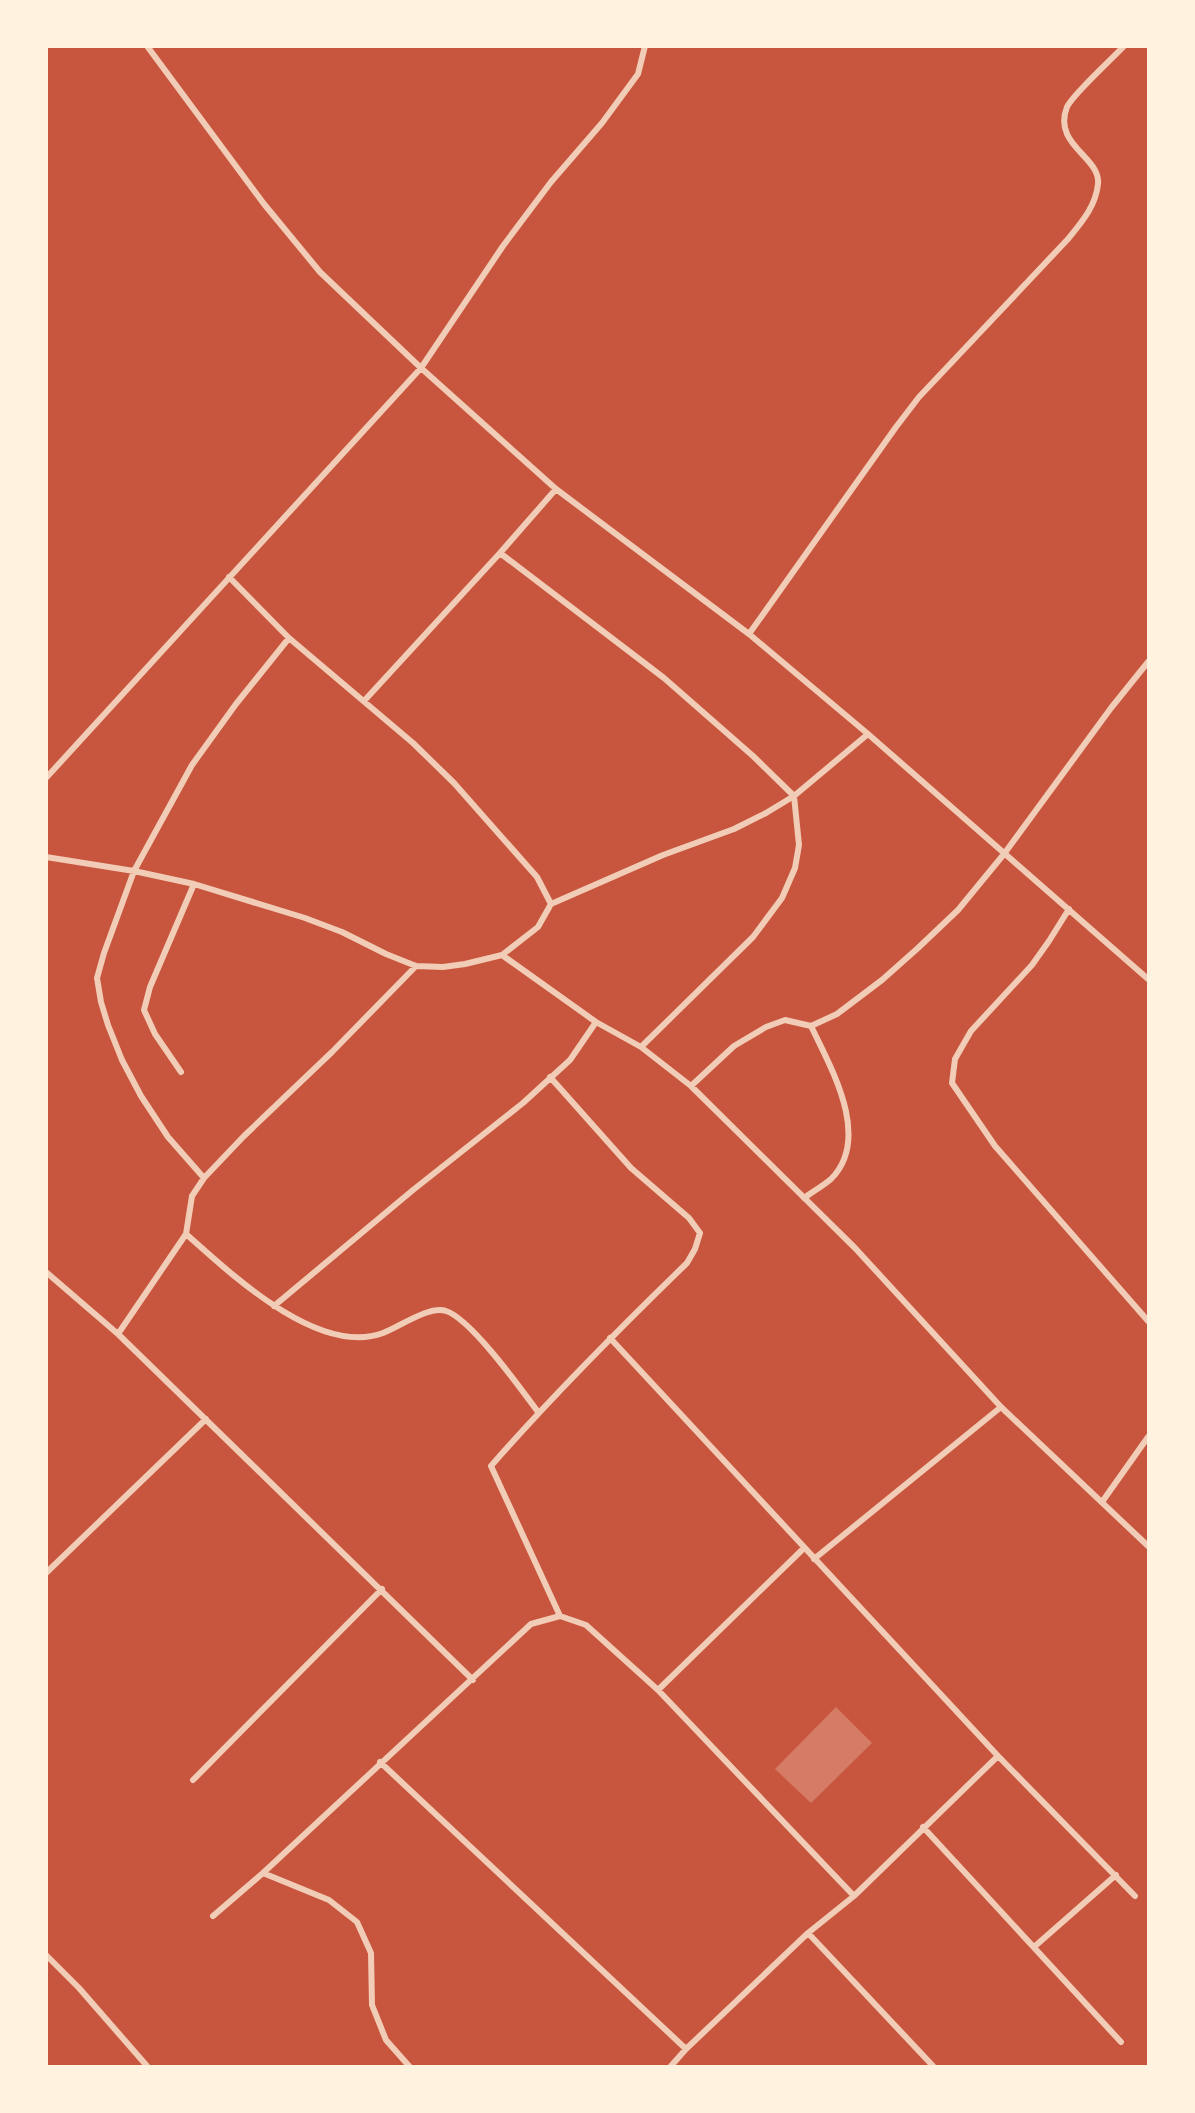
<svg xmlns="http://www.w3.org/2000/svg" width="1195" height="2113" viewBox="0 0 1195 2113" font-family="'Source Sans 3',sans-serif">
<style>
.building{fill:#d67c66}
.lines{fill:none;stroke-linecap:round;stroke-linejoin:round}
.minor{stroke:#f1ccb7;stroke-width:6}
</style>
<rect width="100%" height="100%" fill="#c8553d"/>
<path class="building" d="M 836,1707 L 872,1743 L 811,1803 L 775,1769 Z"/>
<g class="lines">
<path class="minor" d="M 147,46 L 264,204 L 320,272 L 421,368 L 556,489 L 749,634 L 868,734 L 1148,979
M 500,553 L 664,678 L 753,756 L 794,796 L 799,845 L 795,868 L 782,898 L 753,937 L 641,1047
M 749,634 L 896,427 L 919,397 L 1068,239 C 1081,223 1096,206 1098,184 C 1101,157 1052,145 1067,107 C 1073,94 1112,59 1124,46
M 364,701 L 500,553 L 556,489
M 46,778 L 421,368 L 503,246 L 551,182 L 602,123 L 638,74 L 645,46
M 46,857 L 134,871 L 194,884 L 305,918 L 342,932 L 386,954 L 416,966 L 443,967 L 465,964 L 502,955 L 538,927 L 551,904 L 537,877 L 454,783 L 413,743 L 289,638 L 229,577
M 551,904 L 663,855 L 734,829 L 766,813 L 794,796 L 868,734
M 1069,909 L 1049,941 L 1032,965 L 971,1031 L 955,1059 L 952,1083 L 995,1146 L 1148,1321
M 502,955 L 596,1022 L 641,1047 L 691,1086 L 855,1248 L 1001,1407 L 1148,1546
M 181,1072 L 155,1034 L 144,1010 L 150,987 L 194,884
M 550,1077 L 631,1168 L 689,1218 L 700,1233 L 695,1249 L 687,1263 C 619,1329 553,1395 491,1466 L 560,1616
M 691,1086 L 734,1046 L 766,1027 L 785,1020 L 811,1026 L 837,1014 L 882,980 L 918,948 L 958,910 L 1004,854 L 1111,708 L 1148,662
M 204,1178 L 168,1137 L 141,1096 L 122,1060 L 108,1025 L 101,1002 L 97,978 L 104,953 L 134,871 L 192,765 L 236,704 L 289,638
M 804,1198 C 812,1192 823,1186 831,1179 C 872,1138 831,1068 811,1026
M 186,1234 C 230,1273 318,1357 383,1333 C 399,1327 430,1305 446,1311 C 471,1319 521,1389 538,1412
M 46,1272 L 118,1334 L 473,1680
M 274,1306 L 413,1190 L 523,1103 L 570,1060 L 596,1022
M 118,1334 L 186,1234 L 192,1196 L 204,1178 L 244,1136 L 332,1052 L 416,966
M 610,1338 L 998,1756 L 1135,1896
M 1102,1502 L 1148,1437
M 814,1559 L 1001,1407
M 46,1573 L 206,1419
M 658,1690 L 804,1548
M 380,1762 L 686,2049
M 193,1780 L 382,1589
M 923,1827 L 1121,2042
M 263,1873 L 329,1900 L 357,1922 L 371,1953 L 372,2005 L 386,2040 L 409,2066
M 213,1916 L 263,1873 L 531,1624 L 560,1616 L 586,1625 L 658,1690 L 854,1896
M 808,1933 L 933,2066
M 1034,1947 L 1116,1875
M 46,1955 L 79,1988 L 147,2066
M 671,2066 L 686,2049 L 808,1933 L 854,1896 L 998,1756"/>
</g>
<rect width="1195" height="2113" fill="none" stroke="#fff3e0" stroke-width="96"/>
</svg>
